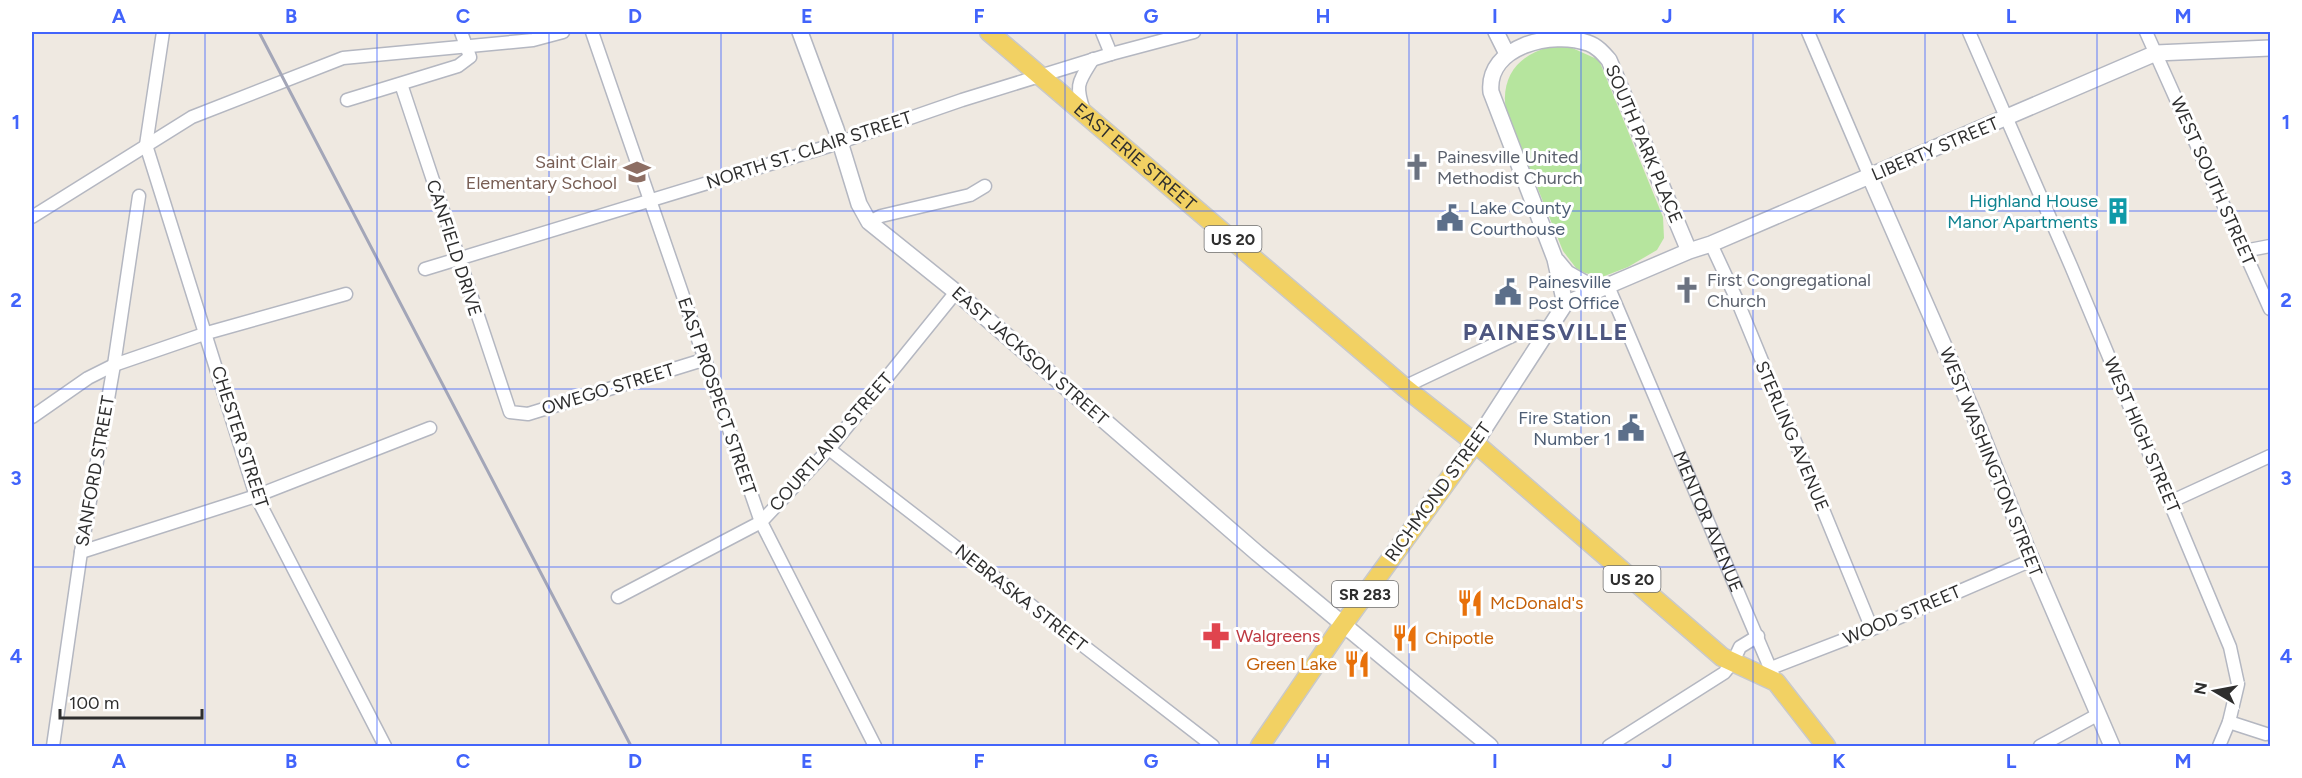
<svg xmlns="http://www.w3.org/2000/svg" width="2302" height="778" viewBox="0 0 2302 778" font-family="Figtree,sans-serif">
<style>
.green{fill:#b6e59e}
.lines{fill:none;stroke-linecap:round;stroke-linejoin:round}
.minor-casing{stroke:#b4b7c1;stroke-width:15}
.tertiary-casing{stroke:#b4b7c1;stroke-width:18}
.primary-casing{stroke:#c9c9c9;stroke-width:21}
.minor{stroke:#fff;stroke-width:12}
.tertiary{stroke:#fff;stroke-width:15}
.primary{stroke:#f2d163;stroke-width:18}
.rail{stroke:#a3a6b8;stroke-width:3}
.grid{fill:none;stroke:#4264fb;stroke-width:1.5;stroke-opacity:0.55}
.labels{text-anchor:middle;stroke-width:6;stroke-linejoin:round;paint-order:stroke}
.shield{fill:#fff;stroke:#6d6d6d;stroke-width:1.5}
.shield-label{font-size:16px;font-weight:bold;fill:#2e2e2e}
.street-label{font-size:18px;fill:#2e2e2e;stroke:#fff}
.worship-label{font-size:18px;fill:#5b616d;stroke:#fff;text-anchor:start}
.education-label{font-size:18px;fill:#785e54;stroke:#fff;text-anchor:end}
.culture-label{font-size:18px;fill:#0d838f;stroke:#fff;text-anchor:end}
.service-label{font-size:18px;fill:#4e5e75;stroke:#fff;text-anchor:start}
.food-label{font-size:18px;fill:#c56008;stroke:#fff;text-anchor:start}
.health-label{font-size:18px;fill:#be3a42;stroke:#fff;text-anchor:start}
.district-label{font-size:24px;font-weight:bold;letter-spacing:1.5px;fill:#4d5680;stroke:#fff}
.neatline{fill:none;stroke:#4264fb;stroke-width:2}
.grid-label{font-size:20px;text-anchor:middle;font-weight:bold;fill:#4264fb}
</style>
<rect width="100%" height="100%" fill="#efe9e1"/>
<path class="green" d="M 1550,47 L 1570,47 L 1599,60 L 1663,217 L 1664,238 L 1657,250 L 1628,267 L 1602,277 L 1585,273 L 1576,268 L 1563,251 L 1506,110 C 1500,77 1519,54 1550,47 Z"/>
<g class="lines">
<defs>
<g id="minor">
<path d="M 163,32 L 146,145 L 256,496 L 385,746"/>
<path d="M 592,32 L 761,522 L 875,746"/>
<path d="M 1102,32 L 1111,54"/>
<path d="M 1808,32 L 1870,177"/>
<path d="M 1969,32 L 2071,266 L 2230,647 L 2238,684 L 2229,722 L 2266,734"/>
<path d="M 2146,32 L 2270,309"/>
<path d="M 401,84 L 510,412 L 528,414 L 706,359"/>
<path d="M 347,100 L 458,66 L 470,57 L 461,32"/>
<path d="M 1084,111 C 1075,84 1078,83 1093,59"/>
<path d="M 32,217 L 192,117 L 343,58 L 533,40 L 563,32"/>
<path d="M 869,222 L 881,216 L 970,195 L 985,186"/>
<path d="M 1711,244 L 1737,300 L 1872,629"/>
<path d="M 2244,251 L 2270,246"/>
<path d="M 425,269 L 829,146 L 962,100 L 1111,54 L 1194,32"/>
<path id="s1" d="M 1608,286 L 1776,682"/>
<path d="M 1404,387 L 1527,329 L 1537,327 L 1549,328"/>
<path d="M 32,417 L 88,378 L 114,365 L 207,333 L 346,294"/>
<path d="M 829,449 L 1213,746"/>
<path d="M 2170,502 L 2270,456"/>
<path d="M 81,552 L 256,496 L 430,428"/>
<path d="M 618,597 L 761,522 L 829,449 L 956,292"/>
<path d="M 1771,668 L 1872,629 L 2032,560"/>
<path d="M 53,746 L 81,552 L 114,365 L 139,196"/>
<path d="M 1609,746 L 1724,673 L 1733,662 L 1740,647 L 1758,636"/>
<path d="M 2040,746 L 2099,714"/>
<path d="M 2219,746 L 2229,722"/>
</g>
<path id="tertiary" d="M 800,32 L 836,129 L 859,204 L 869,222 L 956,292 L 1257,553 L 1490,746
M 1496,32 L 1507,54
M 1870,177 L 1972,410 L 2028,551 L 2112,746
M 1557,261 L 1567,273 L 1597,290
M 1565,304 L 1555,259 L 1491,92 C 1486,46 1553,30 1588,43 C 1597,46 1603,53 1609,60 L 1689,251
M 1475,443 L 1565,304 L 1689,251 L 1711,244 L 2156,53 L 2270,48"/>
<g id="primary">
<path id="s2" d="M 989,32 L 1404,387 L 1475,443 L 1722,657 L 1776,682 L 1826,746"/>
<path d="M 1260,746 L 1337,633 L 1475,443"/>
</g>
</defs>
<use href="#minor" class="minor-casing"/>
<use href="#tertiary" class="tertiary-casing"/>
<use href="#primary" class="primary-casing"/>
<use href="#minor" class="minor"/>
<use href="#tertiary" class="tertiary"/>
<use href="#primary" class="primary"/>
<path class="rail" d="M 259,32 L 631,746"/>
</g>
<path class="grid" d="M 205,32 L 205,746M 377,32 L 377,746M 549,32 L 549,746M 721,32 L 721,746M 893,32 L 893,746M 1065,32 L 1065,746M 1237,32 L 1237,746M 1409,32 L 1409,746M 1581,32 L 1581,746M 1753,32 L 1753,746M 1925,32 L 1925,746M 2097,32 L 2097,746M 32,211 L 2270,211M 32,389 L 2270,389M 32,567 L 2270,567"/>
<defs>
<symbol id="church-bare" viewBox="-9 -9 18 18"><path d="M-1.2-6h2.4v3.5h3.3v2.4h-3.3V6h-2.4V-.1h-3.3v-2.4h3.3Z" fill="#6b7280" stroke="#fff" stroke-width="2.5" paint-order="stroke"/></symbol>
<symbol id="school-bare" viewBox="-9 -9 18 18"><path d="M0-5L7-2L0 1L-7-2ZM-4 1L0 2.5L4 1V4Q0 6-4 4Z" fill="#8d6e63" stroke="#fff" stroke-width="2.5" paint-order="stroke"/></symbol>
<symbol id="building-bare" viewBox="-9 -9 18 18"><path d="M-4-6H4V6H1V3H-1V6H-4ZM-2.5-4.3h1.7v1.8h-1.7ZM.8-4.3h1.7v1.8H.8ZM-2.5-1h1.7V.8h-1.7ZM.8-1h1.7V.8H.8Z" fill="#0f9aa8" stroke="#fff" stroke-width="2.5" paint-order="stroke"/></symbol>
<symbol id="civic-bare" viewBox="-9 -9 18 18"><path d="M-.6-6.5H3V-4.5H.6V-3L4-1V1h2V6H-6V1h2V-1L-.6-3ZM-1.2 2.5V6h2.4V2.5Z" fill="#5c6f8a" stroke="#fff" stroke-width="2.5" paint-order="stroke"/></symbol>
<symbol id="restaurant-bare" viewBox="-9 -9 18 18"><path d="M-5-6h1v4h1v-4h1v4h1v-4h1v5L-1.5 .5V6h-2V.5L-5-1ZM5-6V6H3V1.5H1.5Q1.5-4 5-6Z" fill="#e8710a" stroke="#fff" stroke-width="2.5" paint-order="stroke"/></symbol>
<symbol id="pharmacy-bare" viewBox="-9 -9 18 18"><path d="M-2-6h4v4h4v4h-4v4h-4v-4h-4v-4h4Z" fill="#e0444e" stroke="#fff" stroke-width="2.5" paint-order="stroke"/></symbol>
</defs>
<g fill-rule="evenodd">
<use href="#church-bare" x="1398" y="148" width="38" height="38"/>
<use href="#school-bare" x="618" y="153" width="38" height="38"/>
<use href="#building-bare" x="2099" y="192" width="38" height="38"/>
<use href="#civic-bare" x="1431" y="199" width="38" height="38"/>
<use href="#church-bare" x="1668" y="271" width="38" height="38"/>
<use href="#civic-bare" x="1489" y="273" width="38" height="38"/>
<use href="#civic-bare" x="1612" y="409" width="38" height="38"/>
<use href="#restaurant-bare" x="1451" y="584" width="38" height="38"/>
<use href="#pharmacy-bare" x="1197" y="617" width="38" height="38"/>
<use href="#restaurant-bare" x="1386" y="619" width="38" height="38"/>
<use href="#restaurant-bare" x="1338" y="645" width="38" height="38"/>
</g>
<g class="labels">
<g class="shield">
<rect x="1204.5" y="226" width="57" height="26" rx="4.5"/>
<rect x="1603.5" y="566" width="57" height="26" rx="4.5"/>
<rect x="1332" y="581" width="66" height="26" rx="4.5"/>
</g>
<g class="shield-label">
<text x="1233" y="245">US 20</text>
<text x="1632" y="585">US 20</text>
<text x="1365" y="600">SR 283</text>
</g>
<g class="street-label">
<text transform="translate(1644 144) rotate(67)" y="6">SOUTH PARK PLACE</text>
<text transform="translate(1935 149) rotate(-23)" y="6">LIBERTY STREET</text>
<text transform="translate(809 150) rotate(-18)" y="6">NORTH ST. CLAIR STREET</text>
<text dy="6" stroke="none"><textPath href="#s2" startOffset="192">EAST ERIE STREET</textPath></text>
<text transform="translate(2213 181) rotate(66)" y="6">WEST SOUTH STREET</text>
<text transform="translate(454 248) rotate(72)" y="6">CANFIELD DRIVE</text>
<text transform="translate(1030 356) rotate(41)" y="6">EAST JACKSON STREET</text>
<text transform="translate(608 389) rotate(-17)" y="6">OWEGO STREET</text>
<text transform="translate(717 396) rotate(71)" y="6">EAST PROSPECT STREET</text>
<text transform="translate(2142 435) rotate(67)" y="6">WEST HIGH STREET</text>
<text transform="translate(1792 436) rotate(67)" y="6">STERLING AVENUE</text>
<text transform="translate(240 437) rotate(72)" y="6">CHESTER STREET</text>
<text transform="translate(831 442) rotate(-49)" y="6">COURTLAND STREET</text>
<text transform="translate(1991 462) rotate(68)" y="6">WEST WASHINGTON STREET</text>
<text transform="translate(95 471) rotate(-80)" y="6">SANFORD STREET</text>
<text transform="translate(1438 492) rotate(-54)" y="6">RICHMOND STREET</text>
<text dy="6" stroke="none"><textPath href="#s1" startOffset="256">MENTOR AVENUE</textPath></text>
<text transform="translate(1021 598) rotate(38)" y="6">NEBRASKA STREET</text>
<text transform="translate(1902 615) rotate(-23)" y="6">WOOD STREET</text>
</g>
<g class="worship-label">
<text x="1437" y="163">Painesville United<tspan x="1437" dy="21">Methodist Church</tspan></text>
<text x="1707" y="286">First Congregational<tspan x="1707" dy="21">Church</tspan></text>
</g>
<g class="education-label">
<text x="617" y="168">Saint Clair<tspan x="617" dy="21">Elementary School</tspan></text>
</g>
<g class="culture-label">
<text x="2098" y="207">Highland House<tspan x="2098" dy="21">Manor Apartments</tspan></text>
</g>
<g class="service-label">
<text x="1470" y="214">Lake County<tspan x="1470" dy="21">Courthouse</tspan></text>
<text x="1528" y="288">Painesville<tspan x="1528" dy="21">Post Office</tspan></text>
<text x="1611" y="424" text-anchor="end">Fire Station<tspan x="1611" dy="21">Number 1</tspan></text>
</g>
<g class="food-label">
<text x="1490" y="609">McDonald's</text>
<text x="1425" y="644">Chipotle</text>
<text x="1337" y="670" text-anchor="end">Green Lake</text>
</g>
<g class="health-label">
<text x="1236" y="642">Walgreens</text>
</g>
<g class="district-label">
<text x="1546" y="340">PAINESVILLE</text>
</g>
</g>
<rect width="2302" height="778" fill="none" stroke="#ffffff" stroke-width="66"/>
<g transform="translate(2215 691) rotate(280)" stroke="#ffffff" stroke-width="4.5" paint-order="stroke">
<path d="M0-4.5L10 22L0 15L-10 22Z" fill="#2e2e2e"/>
<text y="-9" font-size="16" font-weight="bold" text-anchor="middle" fill="#2e2e2e">N</text>
</g>
<path d="M60 709v9h142v-9" fill="none" stroke="#2e2e2e" stroke-width="3"/>
<text x="69" y="709" font-size="18" fill="#2e2e2e" stroke="#ffffff" stroke-width="4.5" paint-order="stroke">100 m</text>
<rect x="33" y="33" width="2236" height="712" class="neatline"/>
<g class="grid-label">
<text x="119" y="23">A</text>
<text x="291" y="23">B</text>
<text x="463" y="23">C</text>
<text x="635" y="23">D</text>
<text x="807" y="23">E</text>
<text x="979" y="23">F</text>
<text x="1151" y="23">G</text>
<text x="1323" y="23">H</text>
<text x="1495" y="23">I</text>
<text x="1667" y="23">J</text>
<text x="1839" y="23">K</text>
<text x="2011" y="23">L</text>
<text x="2183" y="23">M</text>
<text x="16" y="129">1</text>
<text x="2286" y="129">1</text>
<text x="16" y="307">2</text>
<text x="2286" y="307">2</text>
<text x="16" y="485">3</text>
<text x="2286" y="485">3</text>
<text x="16" y="663">4</text>
<text x="2286" y="663">4</text>
<text x="119" y="768">A</text>
<text x="291" y="768">B</text>
<text x="463" y="768">C</text>
<text x="635" y="768">D</text>
<text x="807" y="768">E</text>
<text x="979" y="768">F</text>
<text x="1151" y="768">G</text>
<text x="1323" y="768">H</text>
<text x="1495" y="768">I</text>
<text x="1667" y="768">J</text>
<text x="1839" y="768">K</text>
<text x="2011" y="768">L</text>
<text x="2183" y="768">M</text>
</g>
</svg>
